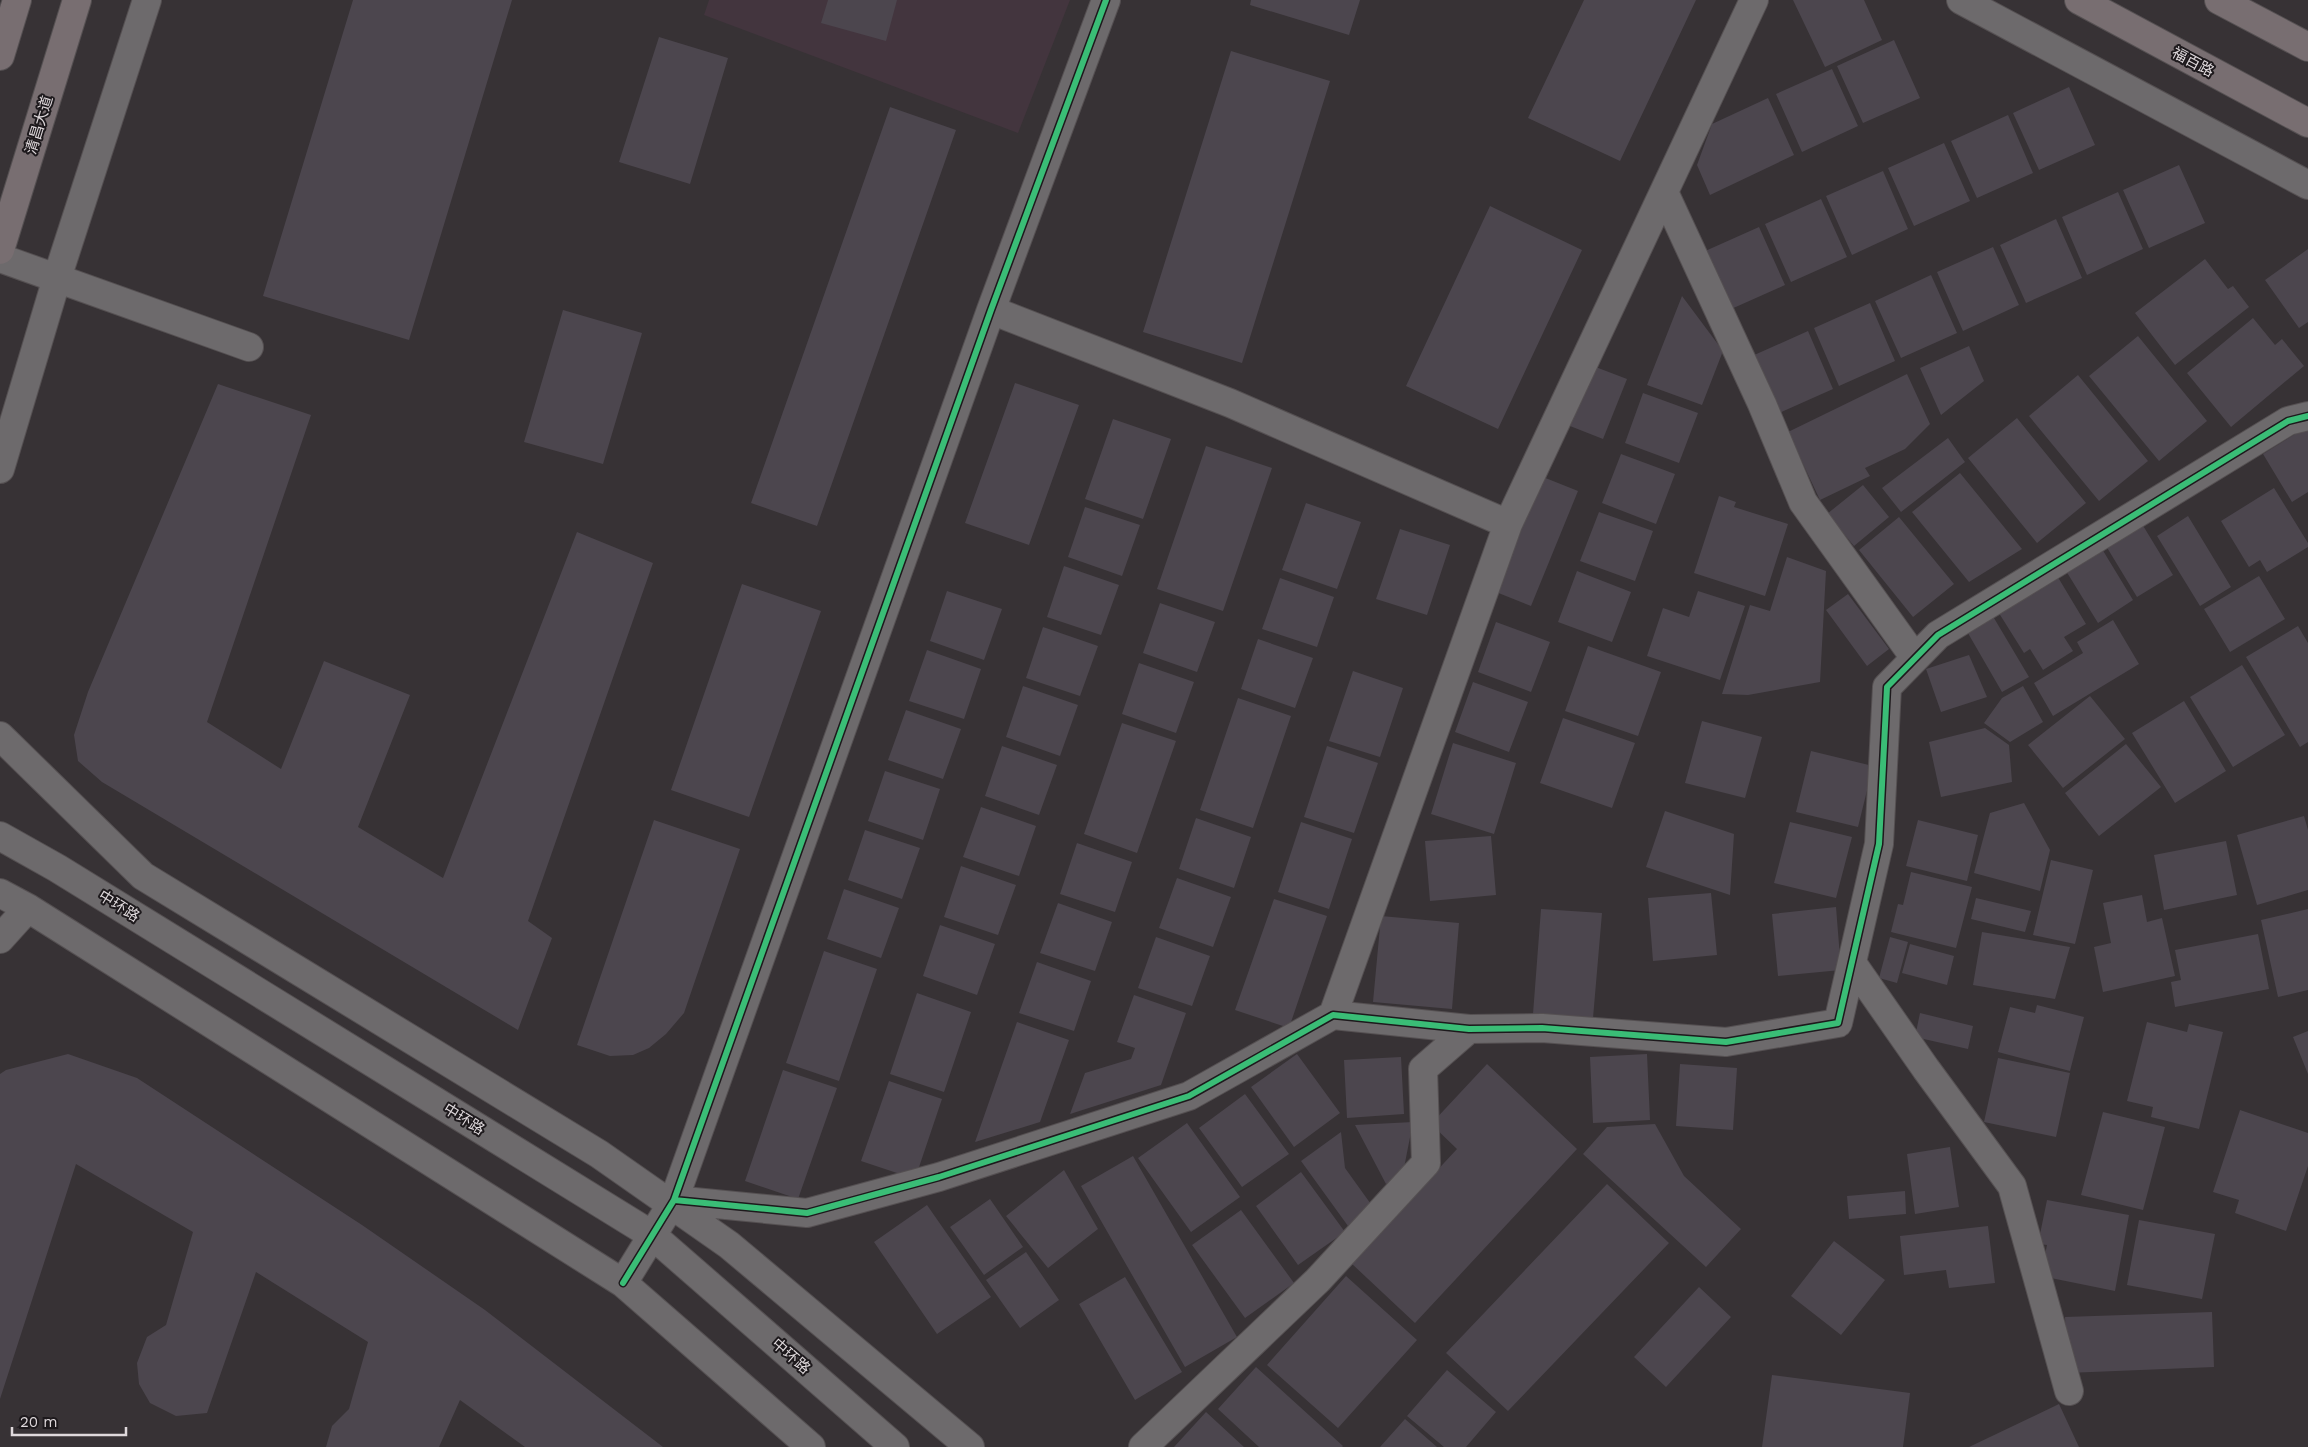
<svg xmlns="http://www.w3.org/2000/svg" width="2308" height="1447" viewBox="0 0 2308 1447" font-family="'Work Sans','Noto Sans SC',sans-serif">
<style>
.built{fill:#43353e}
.building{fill:#4c464e}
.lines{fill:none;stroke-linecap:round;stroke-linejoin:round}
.minor-casing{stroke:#555052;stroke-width:30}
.major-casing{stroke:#555052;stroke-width:30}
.minor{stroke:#6d6a6c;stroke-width:28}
.major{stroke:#786e71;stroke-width:28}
.cycleway-casing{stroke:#1d191c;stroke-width:9}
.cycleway{stroke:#3abd76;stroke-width:6}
.labels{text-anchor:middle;stroke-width:4;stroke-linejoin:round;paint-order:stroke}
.street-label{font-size:15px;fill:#dfd9dc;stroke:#1d191c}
</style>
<rect width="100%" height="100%" fill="#373235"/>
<path class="built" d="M 709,0 L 1070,0 L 1018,133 L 704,15 Z"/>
<path class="building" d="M 353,0 L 512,0 L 409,340 L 263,296 Z
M 828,0 L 897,0 L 886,41 L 821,23 Z
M 1251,0 L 1360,0 L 1349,35 L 1250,5 Z
M 1584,0 L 1696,0 L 1620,161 L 1528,118 Z
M 1793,0 L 1864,0 L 1882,40 L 1825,67 Z
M 659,37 L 728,58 L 690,184 L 619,162 Z
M 1894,40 L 1920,98 L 1863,123 L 1837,66 Z
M 1231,51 L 1330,81 L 1242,363 L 1143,332 Z
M 1832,69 L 1858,126 L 1802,152 L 1776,94 Z
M 2069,87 L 2095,145 L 2039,170 L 2013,113 Z
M 1768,98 L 1794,155 L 1710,195 L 1697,165 L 1712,124 Z
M 890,107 L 956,130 L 817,526 L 751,503 Z
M 2008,115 L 2033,173 L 1977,198 L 1951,141 Z
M 1944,143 L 1970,201 L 1914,226 L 1888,168 Z
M 2179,165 L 2205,223 L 2149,248 L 2123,190 Z
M 1883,171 L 1908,229 L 1852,255 L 1826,196 Z
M 2118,192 L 2143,249 L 2087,275 L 2062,217 Z
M 1821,199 L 1847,257 L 1791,282 L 1765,224 Z
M 1490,206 L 1582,250 L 1498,429 L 1406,386 Z
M 2056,219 L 2082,278 L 2026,303 L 2000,245 Z
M 1759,227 L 1785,285 L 1729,310 L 1703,252 Z
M 1993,247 L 2019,305 L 1963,331 L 1937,272 Z
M 2308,249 L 2308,322 L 2299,328 L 2265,280 Z
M 2205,259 L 2228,289 L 2233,286 L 2249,307 L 2175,365 L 2135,313 Z
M 1931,275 L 1957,333 L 1901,358 L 1875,301 Z
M 1682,296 L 1723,351 L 1702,405 L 1647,385 Z
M 1870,303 L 1895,361 L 1839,386 L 1814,328 Z
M 563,310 L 642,333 L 603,464 L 524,442 Z
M 2253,318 L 2275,345 L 2282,339 L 2304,366 L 2231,427 L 2187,373 Z
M 1808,331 L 1833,389 L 1777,414 L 1752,356 Z
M 2138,336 L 2207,421 L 2159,461 L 2089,376 Z
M 1969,346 L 1984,381 L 1941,415 L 1920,368 Z
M 1593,366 L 1627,379 L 1603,439 L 1570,426 Z
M 1907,374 L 1930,424 L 1905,449 L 1865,468 L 1870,476 L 1820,500 L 1788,432 Z
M 2078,375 L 2148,461 L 2099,501 L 2029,416 Z
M 1015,383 L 1079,405 L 1029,545 L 965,523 Z
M 218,384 L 311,415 L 207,722 L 281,769 L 324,661 L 410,695 L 358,827 L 443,878 L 577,532 L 653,563 L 528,921 L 552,938 L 518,1030 L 102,782 L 78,761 L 74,735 L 88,692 Z
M 1643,393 L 1698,413 L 1679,463 L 1625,443 Z
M 2017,418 L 2086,503 L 2037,543 L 1968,458 Z
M 1113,419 L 1171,439 L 1143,519 L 1085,499 Z
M 2308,426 L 2308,492 L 2292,502 L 2263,454 Z
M 1948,438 L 1965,462 L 1901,512 L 1882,488 Z
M 1206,446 L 1272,468 L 1223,611 L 1157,589 Z
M 1621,454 L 1675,474 L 1656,524 L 1602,503 Z
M 1960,473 L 2022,549 L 1969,582 L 1912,512 Z
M 1543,477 L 1578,491 L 1531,606 L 1496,592 Z
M 1863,485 L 1889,517 L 1854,546 L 1827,514 Z
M 2274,488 L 2308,543 L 2308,547 L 2267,572 L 2260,560 L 2249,567 L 2221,521 Z
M 1719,496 L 1736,502 L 1734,507 L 1788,524 L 1765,596 L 1694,573 Z
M 1306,503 L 1361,522 L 1337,589 L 1282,570 Z
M 1085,507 L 1140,525 L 1122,576 L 1068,557 Z
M 1599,512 L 1653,531 L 1635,581 L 1580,561 Z
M 2188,516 L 2231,587 L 2200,606 L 2157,536 Z
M 1899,517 L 1954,584 L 1913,617 L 1859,550 Z
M 2139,519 L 2173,575 L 2137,597 L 2103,541 Z
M 1400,529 L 1450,545 L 1427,615 L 1376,599 Z
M 2099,544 L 2133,600 L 2098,623 L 2063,566 Z
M 1787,557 L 1826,571 L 1820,682 L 1748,695 L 1722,694 L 1750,605 L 1770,611 Z
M 1064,566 L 1119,585 L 1101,635 L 1047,617 Z
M 1577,571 L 1631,592 L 1612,642 L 1558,622 Z
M 2056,574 L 2086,624 L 2064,637 L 2073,651 L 2043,670 L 2030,649 L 2024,653 L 1997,610 Z
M 2259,576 L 2285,619 L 2230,652 L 2204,609 Z
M 1280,578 L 1334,597 L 1317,647 L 1262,629 Z
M 742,584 L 821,611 L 749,817 L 671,790 Z
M 947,591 L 1002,609 L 984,660 L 930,641 Z
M 1698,591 L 1745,606 L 1720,680 L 1647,656 L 1663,608 L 1689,617 Z
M 1848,594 L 1889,649 L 1867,666 L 1826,610 Z
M 1160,603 L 1215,622 L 1197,672 L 1143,653 Z
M 1991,613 L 2029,677 L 2002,692 L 1965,628 Z
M 2113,620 L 2139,664 L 2053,716 L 2034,683 L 2083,653 L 2077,642 Z
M 1496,622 L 1550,642 L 1531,692 L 1478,672 Z
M 2298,626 L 2308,643 L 2308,742 L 2300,747 L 2246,657 Z
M 1043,627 L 1098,646 L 1080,696 L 1026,678 Z
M 1258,639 L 1313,658 L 1295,708 L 1241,689 Z
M 1588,646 L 1661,672 L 1638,736 L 1565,711 Z
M 927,650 L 981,669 L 964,719 L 909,701 Z
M 1969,655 L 1987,697 L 1941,712 L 1926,669 Z
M 1139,663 L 1194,682 L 1176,733 L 1122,714 Z
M 2242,665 L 2285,735 L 2233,767 L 2190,697 Z
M 1353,671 L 1403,688 L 1380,757 L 1329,741 Z
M 1473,682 L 1528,702 L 1509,752 L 1455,732 Z
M 1023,686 L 1078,705 L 1060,756 L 1006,737 Z
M 2023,686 L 2043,722 L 2010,742 L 1984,723 L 2002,698 Z
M 2090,696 L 2125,739 L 2063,788 L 2028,745 Z
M 1238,698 L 1291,716 L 1253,828 L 1200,810 Z
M 2184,701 L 2226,771 L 2175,803 L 2132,733 Z
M 906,710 L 961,729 L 943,779 L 888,760 Z
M 1563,718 L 1635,743 L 1612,808 L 1540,783 Z
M 1702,721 L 1762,737 L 1745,798 L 1685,783 Z
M 1122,723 L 1176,741 L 1137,853 L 1084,834 Z
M 1985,728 L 2009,745 L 2012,782 L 1941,797 L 1929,742 Z
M 1453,743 L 1516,763 L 1494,834 L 1431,814 Z
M 2126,744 L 2161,787 L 2099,836 L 2065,793 Z
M 1002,746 L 1057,765 L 1039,815 L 985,796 Z
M 1327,746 L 1378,763 L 1354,833 L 1304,817 Z
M 1811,751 L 1873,766 L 1858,827 L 1796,812 Z
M 885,771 L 940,789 L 923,840 L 868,821 Z
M 2024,803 L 2050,850 L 2040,891 L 1974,873 L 1990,813 Z
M 981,807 L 1036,826 L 1019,876 L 963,857 Z
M 1665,811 L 1734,834 L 1730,895 L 1646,867 Z
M 2304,816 L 2308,830 L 2308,890 L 2257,905 L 2237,835 Z
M 1196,818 L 1251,837 L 1234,888 L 1179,869 Z
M 654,820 L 740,849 L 684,1013 L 666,1034 L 649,1048 L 633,1055 L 610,1056 L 577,1045 Z
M 1918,820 L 1978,835 L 1967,881 L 1906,866 Z
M 1301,822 L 1352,839 L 1329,909 L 1278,892 Z
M 1790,822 L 1852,837 L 1836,898 L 1774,883 Z
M 865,830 L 920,848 L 902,899 L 848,880 Z
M 1491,836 L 1496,895 L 1430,901 L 1425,841 Z
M 2226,841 L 2237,895 L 2164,910 L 2154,855 Z
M 1077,843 L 1132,862 L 1115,912 L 1060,894 Z
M 2051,860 L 2093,870 L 2075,944 L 2033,935 Z
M 961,866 L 1016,885 L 998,935 L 944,917 Z
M 1911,872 L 1972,887 L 1956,948 L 1891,932 L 1898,904 L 1903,905 Z
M 1177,878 L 1231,897 L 1213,947 L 1159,928 Z
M 844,889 L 899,908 L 881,958 L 827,939 Z
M 1711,893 L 1717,955 L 1653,961 L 1648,898 Z
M 2142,895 L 2147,922 L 2162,918 L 2175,976 L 2103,992 L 2094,947 L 2111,943 L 2103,903 Z
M 1976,898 L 2031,911 L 2025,932 L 1971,919 Z
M 1274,899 L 1327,916 L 1289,1028 L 1235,1010 Z
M 1058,903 L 1112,922 L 1095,971 L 1040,953 Z
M 1836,907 L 1841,970 L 1778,976 L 1772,914 Z
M 1541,909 L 1602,913 L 1593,1018 L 1533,1014 Z
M 2308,909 L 2308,990 L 2278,997 L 2261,920 Z
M 1381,916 L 1459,923 L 1452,1009 L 1373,1002 Z
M 940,925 L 995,944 L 977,995 L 923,976 Z
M 1982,932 L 2070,947 L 2055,999 L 1973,985 Z
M 2258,934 L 2269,989 L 2175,1007 L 2171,982 L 2181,980 L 2175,950 Z
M 1156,937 L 1210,956 L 1192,1006 L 1138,988 Z
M 1890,937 L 1908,942 L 1897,983 L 1879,978 Z
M 1910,944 L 1954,956 L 1947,985 L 1902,973 Z
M 824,951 L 877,969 L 839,1081 L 786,1063 Z
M 1037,962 L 1091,981 L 1074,1031 L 1019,1013 Z
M 917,993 L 971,1012 L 944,1092 L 890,1074 Z
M 1134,995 L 1186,1013 L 1161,1085 L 1070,1114 L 1085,1073 L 1131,1059 L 1135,1048 L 1117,1042 Z
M 2037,1005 L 2084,1017 L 2070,1071 L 1998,1052 L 2010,1007 L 2035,1013 Z
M 1920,1013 L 1973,1026 L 1968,1049 L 1915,1037 Z
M 1017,1022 L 1069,1040 L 1040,1122 L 975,1142 Z
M 2147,1022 L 2187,1032 L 2189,1024 L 2223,1032 L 2199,1129 L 2151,1117 L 2153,1107 L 2127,1101 Z
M 2308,1031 L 2308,1074 L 2293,1037 Z
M 68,1054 L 137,1078 L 362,1225 L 485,1310 L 663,1447 L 525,1447 L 460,1400 L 439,1447 L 326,1447 L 332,1426 L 349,1409 L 368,1342 L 256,1272 L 207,1413 L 176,1416 L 150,1403 L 139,1384 L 137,1363 L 147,1337 L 166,1325 L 193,1232 L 76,1164 L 0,1399 L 0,1074 L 6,1070 Z
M 1297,1054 L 1340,1113 L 1294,1147 L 1251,1087 Z
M 1647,1054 L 1650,1120 L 1593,1123 L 1590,1057 Z
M 1401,1057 L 1404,1114 L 1347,1118 L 1344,1060 Z
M 1998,1058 L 2070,1073 L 2056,1137 L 1984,1122 Z
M 1487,1064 L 1577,1149 L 1415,1323 L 1351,1263 L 1457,1149 L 1431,1124 Z
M 1680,1064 L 1737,1068 L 1733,1130 L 1676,1126 Z
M 783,1070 L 837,1088 L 798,1199 L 745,1181 Z
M 889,1081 L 942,1099 L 915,1179 L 861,1161 Z
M 1245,1094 L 1289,1154 L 1242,1187 L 1199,1128 Z
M 2240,1110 L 2308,1133 L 2308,1166 L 2286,1231 L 2235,1213 L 2239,1200 L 2213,1192 Z
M 2103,1112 L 2165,1127 L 2143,1210 L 2081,1195 Z
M 1413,1122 L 1403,1173 L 1386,1184 L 1355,1125 Z
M 1187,1123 L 1240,1197 L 1191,1232 L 1138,1158 Z
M 1655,1124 L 1684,1176 L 1741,1229 L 1706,1267 L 1583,1154 L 1607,1127 Z
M 1341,1132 L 1345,1168 L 1373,1207 L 1348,1226 L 1301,1161 Z
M 1950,1147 L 1959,1207 L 1915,1214 L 1907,1154 Z
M 1133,1156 L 1237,1337 L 1185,1367 L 1081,1186 Z
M 1064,1170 L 1098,1229 L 1048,1268 L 1006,1216 Z
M 1301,1172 L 1345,1232 L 1298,1265 L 1256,1206 Z
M 1607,1184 L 1669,1243 L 1508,1411 L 1446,1353 Z
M 1905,1191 L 1906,1214 L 1849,1219 L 1847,1196 Z
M 990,1199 L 1023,1247 L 984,1275 L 950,1227 Z
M 2047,1200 L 2129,1215 L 2115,1291 L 2041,1276 L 2047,1245 L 2038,1244 Z
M 927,1205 L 991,1297 L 937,1334 L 874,1242 Z
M 1241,1210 L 1294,1283 L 1245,1318 L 1192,1245 Z
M 2139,1220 L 2215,1234 L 2202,1299 L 2127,1285 Z
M 1988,1226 L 1995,1283 L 1949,1288 L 1946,1270 L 1904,1275 L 1900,1236 Z
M 1834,1241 L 1885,1280 L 1841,1335 L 1791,1296 Z
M 1026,1252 L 1059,1300 L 1020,1328 L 986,1280 Z
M 1346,1276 L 1417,1340 L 1338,1428 L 1267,1365 Z
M 1125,1277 L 1182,1372 L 1135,1400 L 1079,1304 Z
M 1699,1287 L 1731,1317 L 1666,1387 L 1634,1357 Z
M 2212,1312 L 2214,1367 L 2067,1373 L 2065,1317 Z
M 1256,1367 L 1343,1446 L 1342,1447 L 1259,1447 L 1218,1409 Z
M 1447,1370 L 1496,1412 L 1466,1447 L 1444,1447 L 1407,1416 Z
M 1772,1375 L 1910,1393 L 1903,1447 L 1762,1447 Z
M 2059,1404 L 2079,1447 L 1969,1447 Z
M 1206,1412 L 1244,1447 L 1174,1447 Z
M 1405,1419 L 1437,1447 L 1380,1447 Z"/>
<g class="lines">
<defs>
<path id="minor" d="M 1961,0 L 2308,185
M 1664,192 L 1762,404 L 1803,502 L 1915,658
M 0,258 L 249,347
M 991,310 L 1230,403 L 1508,524 L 1333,1015
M 0,469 L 57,278 L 147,0
M 1508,524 L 1754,0
M 0,736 L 143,876 L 599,1154 L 729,1245 L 970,1447
M 0,836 L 57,868 L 652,1235 L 895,1447
M 0,893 L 28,908 L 623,1283 L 811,1447
M 0,939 L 28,908
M 1852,963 L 1926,1069 L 2012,1186 L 2069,1391
M 674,1200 L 807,1213 L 939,1177 L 1189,1096 L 1333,1015 L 1469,1029 L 1542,1028 L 1726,1042 L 1838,1023 L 1879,844 L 1887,687 L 1938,635 L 2288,421 L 2308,416
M 623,1283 L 674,1200 L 991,310 L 1106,0
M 1143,1447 L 1318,1280 L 1426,1163 L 1423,1069 L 1469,1029"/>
<path id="major" d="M 2079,0 L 2308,123
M 2219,0 L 2308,47
M 0,56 L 17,0
M 0,250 L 77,0"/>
</defs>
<use href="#minor" class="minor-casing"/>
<use href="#major" class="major-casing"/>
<use href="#minor" class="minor"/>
<use href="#major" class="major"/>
<defs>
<path id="cycleway" d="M 674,1200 L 807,1213 L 939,1177 L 1189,1096 L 1333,1015 L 1469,1029 L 1542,1028 L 1726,1042 L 1838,1023 L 1879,844 L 1887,687 L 1938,635 L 2288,421 L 2308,416
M 623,1283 L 674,1200 L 991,310 L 1106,0"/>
</defs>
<use href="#cycleway" class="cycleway-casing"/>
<use href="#cycleway" class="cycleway"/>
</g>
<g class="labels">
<g class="street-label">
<text transform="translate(2193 62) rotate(28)" y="5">福百路</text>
<text transform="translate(39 125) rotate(-73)" y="5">清昌大道</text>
<text transform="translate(119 906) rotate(32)" y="5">中环路</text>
<text transform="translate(464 1119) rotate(32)" y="5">中环路</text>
<text transform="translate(791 1356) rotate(41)" y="5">中环路</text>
</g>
</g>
<path d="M12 1427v8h114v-8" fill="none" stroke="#dfd9dc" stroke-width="2.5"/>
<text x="20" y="1427" font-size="15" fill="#dfd9dc" stroke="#1d191c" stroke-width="4" paint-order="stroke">20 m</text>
</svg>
